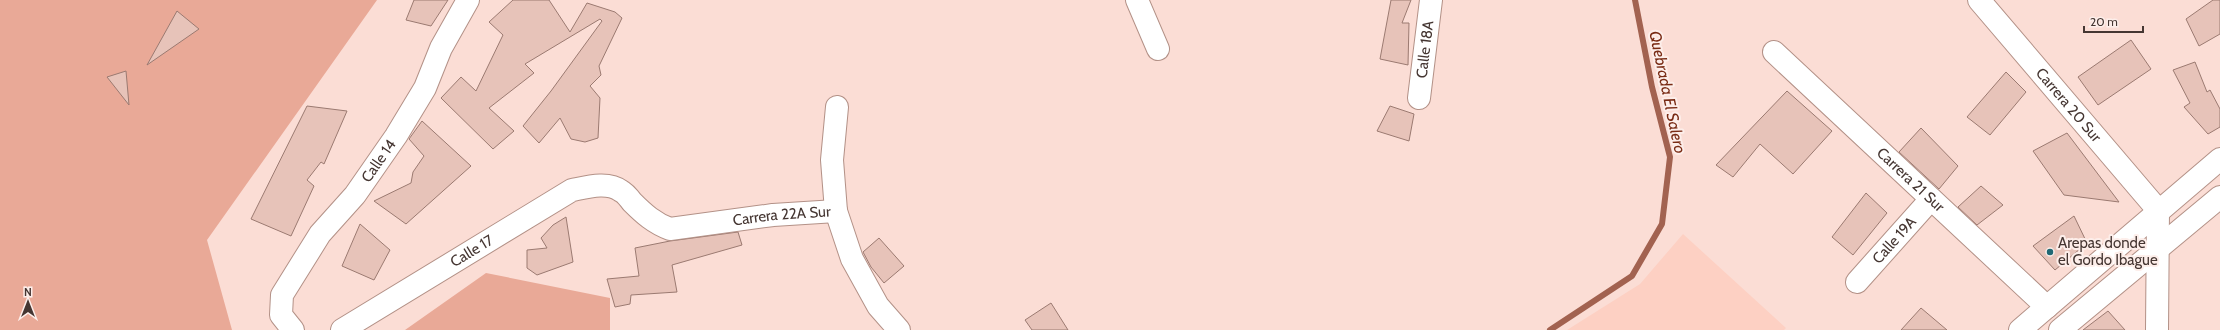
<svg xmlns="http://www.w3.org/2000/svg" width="2220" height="330" viewBox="0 0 2220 330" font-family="Cabin,sans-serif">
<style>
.built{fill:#fdd0c3}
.green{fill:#e9a997}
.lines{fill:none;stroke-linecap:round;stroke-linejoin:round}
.stream{stroke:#a26250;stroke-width:6}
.building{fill:#e7c3b9;stroke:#9b7a71}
.minor-casing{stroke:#b39187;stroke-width:24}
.major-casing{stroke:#b39187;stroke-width:24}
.minor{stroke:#fff;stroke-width:22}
.major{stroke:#fff;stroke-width:22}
.poi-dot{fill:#1f6874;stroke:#fdeeea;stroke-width:1.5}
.labels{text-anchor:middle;stroke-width:4;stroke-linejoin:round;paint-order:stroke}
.street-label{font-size:15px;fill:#453632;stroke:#fdeeea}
.poi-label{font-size:15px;fill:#453632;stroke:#fdeeea;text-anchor:start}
.water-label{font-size:16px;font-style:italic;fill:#792b14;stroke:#fdeeea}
</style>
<rect width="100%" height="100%" fill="#fbddd5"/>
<path class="built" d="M 1683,234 L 1786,328 L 1784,330 L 1567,330 L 1640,284 Z"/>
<path class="green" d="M 0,0 L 377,0 L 207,240 L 232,330 L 0,330 Z
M 486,273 L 610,298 L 610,330 L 405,330 Z"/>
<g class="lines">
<path class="stream" d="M 1550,330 L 1632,276 L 1662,224 L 1670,157 L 1652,87 L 1635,0"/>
</g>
<path class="building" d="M 414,0 L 448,0 L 431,26 L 406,20 Z
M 513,0 L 549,0 L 570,32 L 587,3 L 615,12 L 622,18 L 599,66 L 601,75 L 590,86 L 600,98 L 598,138 L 585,142 L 571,139 L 560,118 L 539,143 L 523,126 L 551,91 L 602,21 L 600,19 L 525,64 L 534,73 L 489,108 L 514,131 L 493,149 L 441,98 L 461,77 L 476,91 L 503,35 L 489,22 Z
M 1391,0 L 1411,0 L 1402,23 L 1409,23 L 1408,65 L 1380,59 Z
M 2213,0 L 2220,0 L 2220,34 L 2199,46 L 2186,19 Z
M 177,11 L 199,29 L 147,65 Z
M 2131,40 L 2151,69 L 2098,105 L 2078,77 Z
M 2195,62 L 2207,92 L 2210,90 L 2220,109 L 2220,127 L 2208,134 L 2184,107 L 2190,103 L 2173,70 Z
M 126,71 L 129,105 L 107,77 Z
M 2006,72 L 2026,92 L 1990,135 L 1967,117 Z
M 1787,91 L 1832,131 L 1793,174 L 1760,144 L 1733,177 L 1716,165 Z
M 307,106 L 347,111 L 324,164 L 321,162 L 307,180 L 314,186 L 291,236 L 251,219 Z
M 1390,106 L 1414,114 L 1409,141 L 1377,131 Z
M 422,121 L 471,166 L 406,224 L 374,201 L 411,183 L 413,172 L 424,156 L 409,139 Z
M 1921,128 L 1958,166 L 1939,189 L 1899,152 Z
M 2067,133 L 2119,202 L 2064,195 L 2033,151 Z
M 1981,186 L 2003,205 L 1977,225 L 1958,207 Z
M 1866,193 L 1887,213 L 1853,255 L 1832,237 Z
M 2074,216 L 2087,243 L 2055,270 L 2033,246 Z
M 566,217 L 573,262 L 537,275 L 527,268 L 527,250 L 547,248 L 541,238 L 553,225 Z
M 360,224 L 390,250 L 374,280 L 342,266 Z
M 738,232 L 742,245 L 672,265 L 677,292 L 631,295 L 630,304 L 615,307 L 607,279 L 639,276 L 635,248 L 670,241 Z
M 879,238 L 904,266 L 884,283 L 871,267 L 863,252 Z
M 1051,303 L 1068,330 L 1032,330 L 1025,320 Z
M 1921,308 L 1947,330 L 1901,330 Z
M 2108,311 L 2125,330 L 2083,330 Z"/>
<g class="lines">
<defs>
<g id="minor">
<path d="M 1137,0 L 1158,49"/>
<path id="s1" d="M 1979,0 L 2158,210 L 2157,330"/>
<path id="s2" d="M 1774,52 L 2047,307"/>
<path id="s3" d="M 1419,98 L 1431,0"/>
<path d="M 837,107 L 832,160 L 836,211 L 852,259 L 878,306 L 899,330"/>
<path id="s4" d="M 1857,282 L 1931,199"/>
<path id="s5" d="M 293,330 L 281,315 L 282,295 L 320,234 L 355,195 L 396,136 L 425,88 L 441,48 L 468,0"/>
<path id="s6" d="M 342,330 L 572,190 C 587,187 608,181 621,191 C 625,193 629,198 632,202 C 644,214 654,223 670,229 L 773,215 L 836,211"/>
</g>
<path id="major" d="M 2020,330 L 2220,159
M 2060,330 L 2220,197"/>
</defs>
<use href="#minor" class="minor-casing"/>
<use href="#major" class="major-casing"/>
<use href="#minor" class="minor"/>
<use href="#major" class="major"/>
</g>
<circle class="poi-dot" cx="2050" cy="252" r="4"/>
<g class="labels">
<g class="street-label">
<text dy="5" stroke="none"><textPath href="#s3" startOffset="49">Calle 18A</textPath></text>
<text dy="5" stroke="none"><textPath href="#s1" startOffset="138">Carrera 20 Sur</textPath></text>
<text dy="5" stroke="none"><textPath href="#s5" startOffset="205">Calle 14</textPath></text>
<text dy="5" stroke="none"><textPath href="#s2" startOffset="187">Carrera 21 Sur</textPath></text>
<text dy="5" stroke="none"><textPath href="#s6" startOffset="495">Carrera 22A Sur</textPath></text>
<text dy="5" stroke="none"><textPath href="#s4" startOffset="56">Calle 19A</textPath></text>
<text dy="5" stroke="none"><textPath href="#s6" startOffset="152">Calle 17</textPath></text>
</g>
<g class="poi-label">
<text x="2058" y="248">Arepas donde<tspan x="2058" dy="17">el Gordo Ibague</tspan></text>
</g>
<g class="water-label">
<text transform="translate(1668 92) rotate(78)" y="6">Quebrada El Salero</text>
</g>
</g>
<g transform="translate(28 302)" stroke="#fdeeea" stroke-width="3" paint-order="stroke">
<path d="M0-3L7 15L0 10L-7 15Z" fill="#453632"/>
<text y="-6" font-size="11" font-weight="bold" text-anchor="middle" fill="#453632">N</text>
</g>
<path d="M2084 26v6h59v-6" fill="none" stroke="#453632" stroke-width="2"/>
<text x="2090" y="26" font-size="12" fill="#453632" stroke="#fdeeea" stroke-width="3" paint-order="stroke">20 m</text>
</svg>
